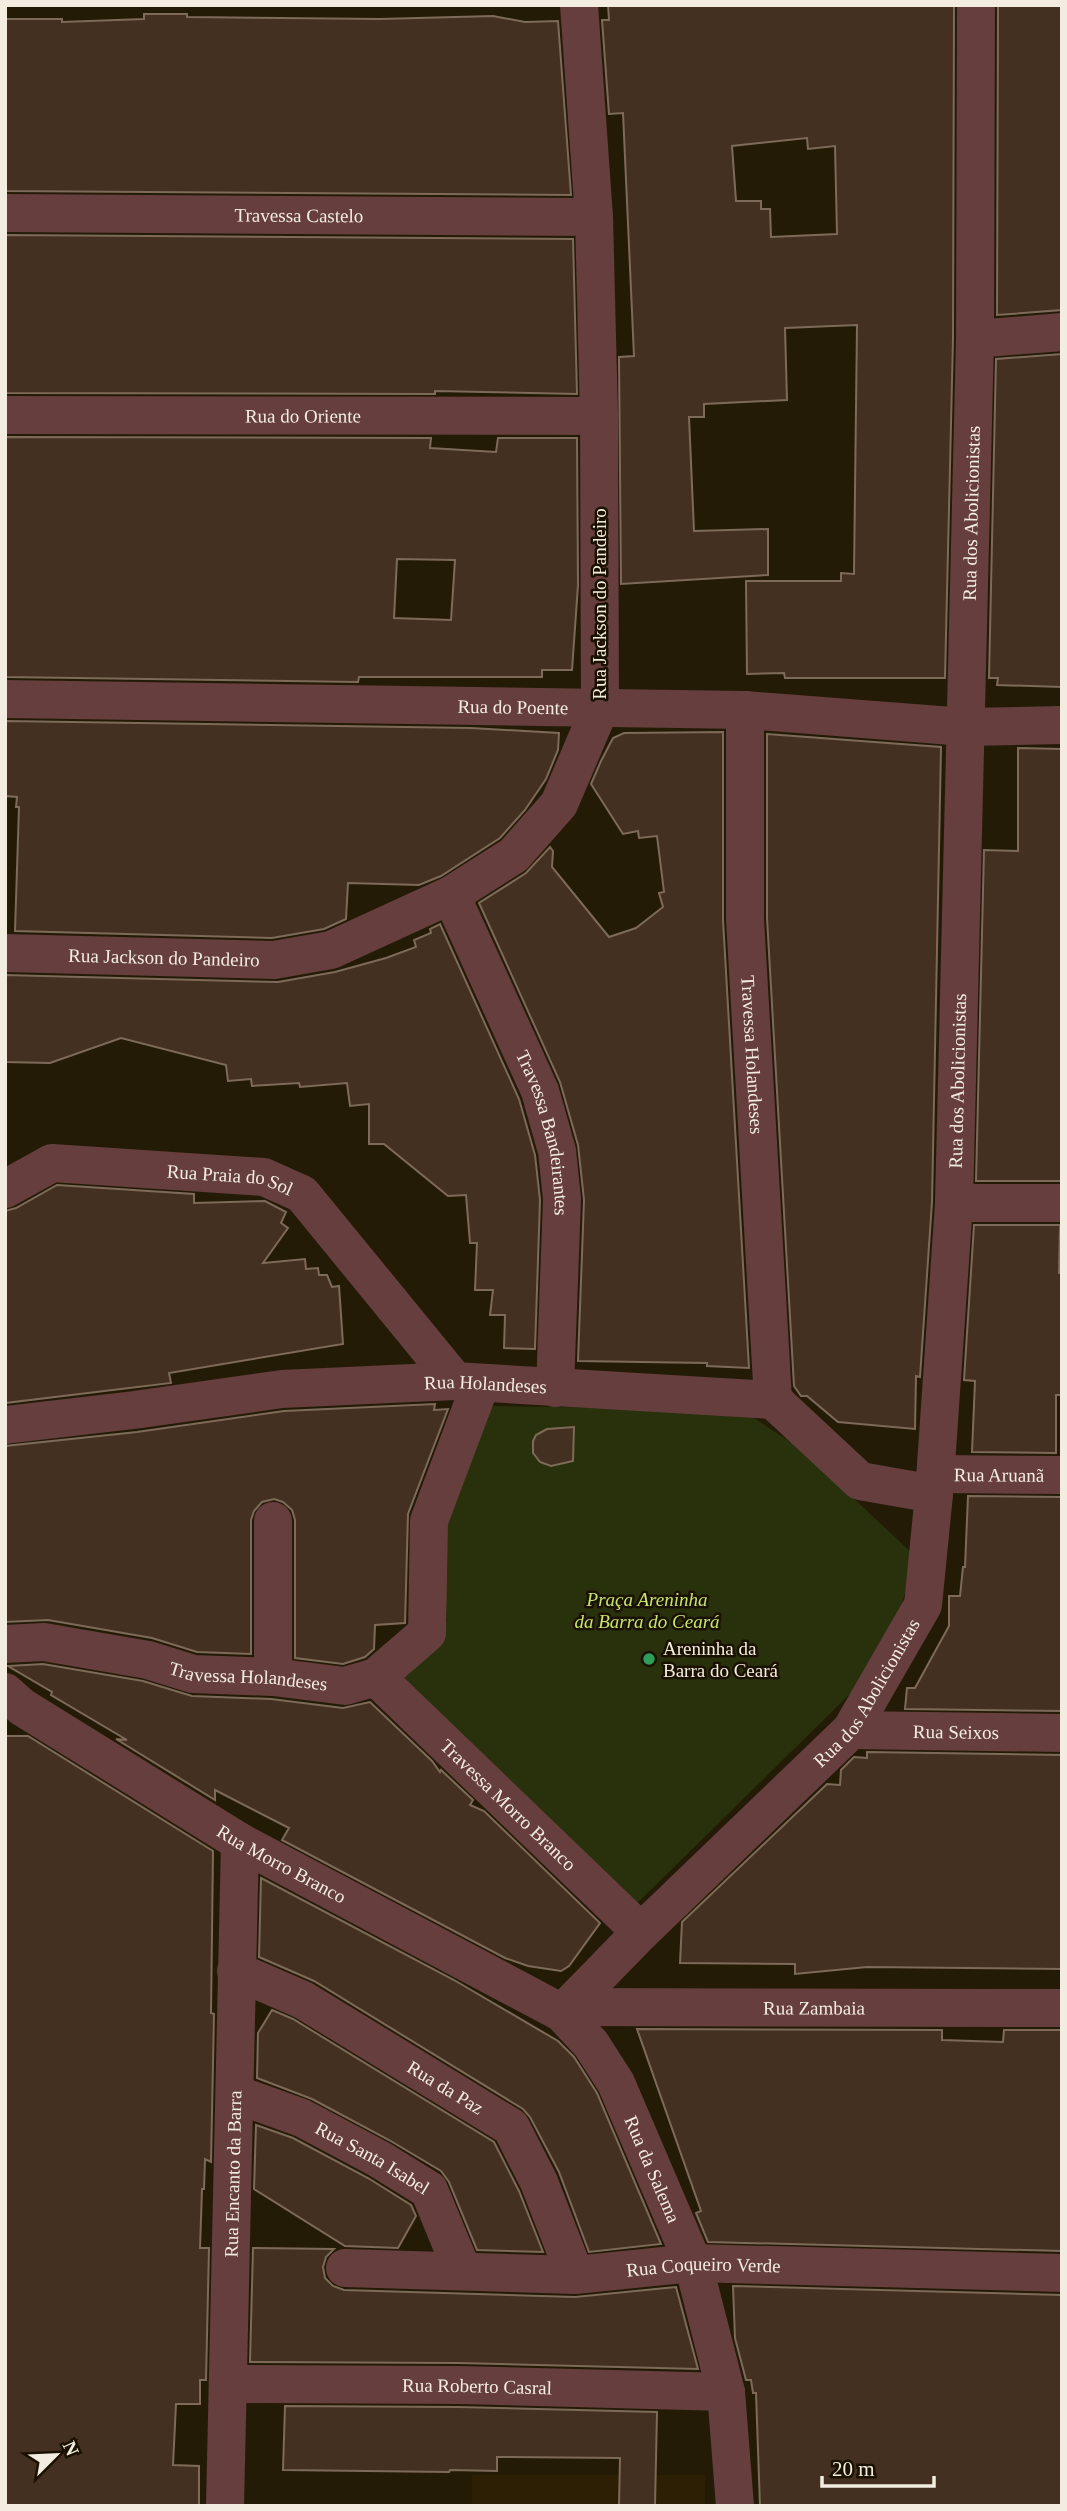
<svg xmlns="http://www.w3.org/2000/svg" width="1067" height="2511" viewBox="0 0 1067 2511" font-family="Georgia,serif">
<style>
.built{fill:#2c1f03}
.green{fill:#28310c}
.building{fill:#433021;stroke:#7e6a59;stroke-width:2;fill-rule:evenodd}
.lines{fill:none;stroke-linecap:round;stroke-linejoin:round}
.minor{stroke:#653e3d;stroke-width:38}
.leisure-dot{fill:#2e9e5b;stroke:#1b1101;stroke-width:2.5}
.labels{text-anchor:middle;stroke-width:5;stroke-linejoin:round;paint-order:stroke}
.street-label{font-size:19px;fill:#f3ece0;stroke:#1b1101}
.park-label{font-size:19px;font-style:italic;fill:#c5e56c;stroke:#1b1101}
.poi-label{font-size:19px;fill:#f3ece0;stroke:#1b1101;text-anchor:start}
</style>
<rect width="100%" height="100%" fill="#241b06"/>
<path class="built" d="M 472,2475 L 705,2475 L 705,2506 L 472,2506 Z"/>
<path class="green" d="M 487,1406 L 742,1410 L 801,1449 L 915,1556 L 900,1611 L 854,1690 L 613,1927 L 373,1700 L 436,1643 L 447,1621 L 444,1565 L 437,1523 Z"/>
<path class="building" d="M 608,5 L 954,5 L 953,339 L 945,678 L 785,678 L 784,673 L 747,674 L 746,581 L 841,581 L 841,573 L 854,574 L 857,325 L 785,328 L 787,400 L 704,404 L 704,417 L 689,417 L 694,531 L 768,529 L 768,575 L 621,584 L 619,357 L 634,356 L 623,113 L 609,114 L 602,20 L 609,20 ZM 807,138 L 808,149 L 835,146 L 837,234 L 771,237 L 770,209 L 761,209 L 761,201 L 736,201 L 732,146 Z
M 998,5 L 1062,5 L 1062,310 L 997,315 Z
M 144,14 L 187,14 L 187,17 L 380,19 L 493,16 L 525,22 L 558,21 L 571,195 L 5,191 L 5,19 L 62,19 L 62,22 L 144,19 Z
M 5,235 L 573,239 L 577,394 L 435,391 L 435,394 L 5,393 Z
M 1062,354 L 1062,687 L 997,685 L 998,678 L 989,678 L 996,359 Z
M 5,437 L 431,438 L 430,448 L 496,452 L 498,438 L 577,438 L 578,585 L 572,670 L 542,670 L 542,677 L 359,677 L 358,682 L 5,677 ZM 397,559 L 455,560 L 451,620 L 394,618 Z
M 5,721 L 471,728 L 559,733 L 558,750 L 546,779 L 525,810 L 500,838 L 441,876 L 419,885 L 348,883 L 346,919 L 324,929 L 272,938 L 15,931 L 19,807 L 16,807 L 17,797 L 5,796 Z
M 723,732 L 723,920 L 749,1368 L 707,1366 L 707,1363 L 578,1361 L 584,1200 L 578,1145 L 560,1082 L 479,903 L 526,873 L 550,847 L 553,851 L 552,867 L 609,937 L 636,928 L 663,907 L 659,893 L 664,892 L 657,836 L 639,838 L 638,831 L 623,834 L 591,784 L 601,761 L 613,738 L 624,733 Z
M 767,734 L 941,747 L 932,1202 L 920,1377 L 916,1376 L 915,1429 L 838,1422 L 807,1396 L 801,1396 L 794,1386 L 767,918 Z
M 1018,748 L 1062,749 L 1061,1181 L 976,1181 L 984,850 L 1018,851 Z
M 440,924 L 519,1099 L 535,1155 L 540,1200 L 535,1349 L 504,1348 L 505,1315 L 490,1315 L 493,1290 L 475,1290 L 477,1243 L 470,1243 L 466,1195 L 448,1196 L 384,1144 L 369,1144 L 369,1104 L 350,1106 L 347,1083 L 300,1087 L 299,1083 L 252,1086 L 251,1079 L 228,1081 L 226,1065 L 121,1038 L 50,1063 L 5,1062 L 5,975 L 278,982 L 335,972 L 386,958 L 416,947 L 414,940 L 431,933 L 430,929 Z
M 57,1185 L 194,1194 L 194,1203 L 265,1201 L 286,1212 L 281,1223 L 288,1228 L 263,1263 L 305,1259 L 306,1269 L 318,1268 L 319,1275 L 327,1275 L 332,1287 L 339,1286 L 343,1344 L 169,1373 L 171,1383 L 5,1403 L 5,1211 L 16,1208 Z
M 974,1225 L 1060,1225 L 1059,1273 L 1062,1273 L 1062,1395 L 1056,1395 L 1056,1453 L 972,1452 L 975,1381 L 964,1380 Z
M 435,1404 L 434,1410 L 448,1409 L 408,1514 L 405,1623 L 375,1625 L 374,1649 L 365,1657 L 343,1664 L 295,1658 L 295,1520 L 292,1510 L 283,1502 L 274,1499 L 262,1502 L 254,1511 L 251,1520 L 251,1654 L 197,1652 L 152,1638 L 48,1620 L 5,1622 L 5,1446 L 137,1432 L 284,1411 Z
M 574,1427 L 573,1461 L 551,1466 L 540,1462 L 533,1453 L 533,1441 L 536,1435 L 547,1429 Z
M 968,1496 L 1062,1497 L 1062,1711 L 905,1709 L 907,1688 L 915,1688 L 949,1626 L 949,1596 L 960,1596 L 963,1567 L 965,1567 Z
M 43,1664 L 143,1681 L 192,1696 L 271,1699 L 343,1708 L 370,1702 L 432,1761 L 440,1772 L 441,1770 L 473,1800 L 470,1805 L 484,1811 L 600,1923 L 569,1966 L 561,1971 L 528,1966 L 505,1958 L 282,1840 L 289,1828 L 215,1790 L 215,1800 L 116,1739 L 127,1740 L 51,1695 L 52,1692 L 8,1666 Z
M 5,1736 L 28,1736 L 213,1851 L 211,2013 L 214,2014 L 211,2162 L 205,2159 L 204,2189 L 202,2189 L 200,2248 L 209,2248 L 206,2380 L 200,2380 L 200,2404 L 176,2404 L 173,2465 L 199,2466 L 199,2506 L 5,2506 Z
M 867,1752 L 1062,1755 L 1062,1969 L 867,1967 L 795,1974 L 795,1964 L 680,1963 L 682,1922 L 827,1784 L 840,1785 L 841,1770 L 854,1757 L 867,1758 Z
M 261,1878 L 454,1980 L 558,2041 L 574,2057 L 597,2093 L 661,2244 L 589,2252 L 559,2172 L 530,2117 L 523,2109 L 314,1981 L 259,1957 Z
M 272,2010 L 293,2019 L 494,2142 L 519,2191 L 543,2252 L 477,2250 L 449,2182 L 441,2171 L 389,2140 L 312,2099 L 257,2078 L 258,2033 Z
M 637,2029 L 942,2030 L 942,2040 L 1003,2042 L 1004,2030 L 1062,2030 L 1062,2251 L 708,2242 L 696,2213 L 701,2211 Z
M 256,2125 L 293,2138 L 368,2178 L 411,2205 L 416,2216 L 398,2248 L 345,2246 L 254,2189 Z
M 253,2248 L 334,2249 L 326,2257 L 323,2267 L 325,2278 L 333,2286 L 344,2290 L 575,2297 L 676,2287 L 698,2369 L 459,2363 L 250,2362 Z
M 733,2286 L 1062,2295 L 1062,2506 L 760,2506 L 756,2393 L 753,2393 L 751,2380 L 746,2380 L 735,2338 Z
M 285,2406 L 458,2407 L 657,2412 L 655,2506 L 619,2506 L 620,2458 L 497,2457 L 497,2471 L 450,2470 L 449,2472 L 283,2470 Z"/>
<g class="lines">
<g class="minor">
<path id="s1" d="M 5,213 L 594,217"/>
<path d="M 975,339 L 1062,332"/>
<path id="s2" d="M 5,415 L 599,416"/>
<path id="s3" d="M 5,699 L 745,710 L 965,727 L 1062,725"/>
<path id="s4" d="M 745,710 L 745,919 L 773,1400"/>
<path id="s5" d="M 451,895 L 540,1091 L 557,1151 L 562,1199 L 555,1388"/>
<path id="s6" d="M 5,953 L 274,960 L 331,950 L 451,895 L 514,855 L 559,804 L 600,708 L 599,416 L 594,217 L 579,5"/>
<path id="s7" d="M 5,1189 L 52,1163 L 264,1177 L 302,1194 L 455,1381"/>
<path d="M 954,1203 L 1062,1203"/>
<path id="s8" d="M 5,1425 L 134,1410 L 282,1389 L 455,1381 L 773,1400 L 860,1481 L 934,1494"/>
<path id="s9" d="M 936,1474 L 1062,1475"/>
<path id="s10" d="M 5,1644 L 44,1642 L 148,1660 L 193,1674 L 273,1677 L 345,1686 L 376,1677 L 427,1633 L 429,1521 L 481,1383"/>
<path d="M 273,1677 L 273,1521"/>
<path id="s11" d="M 376,1677 L 641,1932"/>
<path id="s12" d="M 5,1692 L 22,1707 L 240,1842 L 562,2013 L 591,2044 L 616,2083 L 693,2263 L 726,2392 L 735,2506"/>
<path id="s13" d="M 851,1730 L 1062,1733"/>
<path id="s14" d="M 236,1971 L 303,2000 L 511,2127 L 539,2182 L 575,2275"/>
<path id="s15" d="M 567,2007 L 1062,2008"/>
<path id="s16" d="M 562,2013 L 641,1932 L 851,1730 L 923,1605 L 934,1494 L 954,1203 L 975,339 L 976,5"/>
<path id="s17" d="M 235,2094 L 302,2118 L 379,2159 L 429,2190 L 462,2270"/>
<path id="s18" d="M 345,2268 L 575,2275 L 693,2263 L 1062,2273"/>
<path id="s19" d="M 229,2384 L 458,2385 L 726,2392"/>
<path id="s20" d="M 225,2506 L 240,1842"/>
</g>
</g>
<circle class="leisure-dot" cx="649" cy="1659" r="7"/>
<g class="labels">
<g class="street-label">
<text dy="7" stroke="none"><textPath href="#s1" startOffset="294">Travessa Castelo</textPath></text>
<text dy="7" stroke="none"><textPath href="#s2" startOffset="298">Rua do Oriente</textPath></text>
<text dy="7" stroke="none"><textPath href="#s16" startOffset="1642">Rua dos Abolicionistas</textPath></text>
<text transform="translate(599 604) rotate(-90)" y="7">Rua Jackson do Pandeiro</text>
<text dy="7" stroke="none"><textPath href="#s3" startOffset="508">Rua do Poente</textPath></text>
<text dy="7" stroke="none"><textPath href="#s6" startOffset="159">Rua Jackson do Pandeiro</textPath></text>
<text dy="7" stroke="none"><textPath href="#s4" startOffset="345">Travessa Holandeses</textPath></text>
<text dy="7" stroke="none"><textPath href="#s16" startOffset="1074">Rua dos Abolicionistas</textPath></text>
<text dy="7" stroke="none"><textPath href="#s5" startOffset="257">Travessa Bandeirantes</textPath></text>
<text dy="7" stroke="none"><textPath href="#s7" startOffset="233">Rua Praia do Sol</textPath></text>
<text dy="7" stroke="none"><textPath href="#s8" startOffset="483">Rua Holandeses</textPath></text>
<text dy="7" stroke="none"><textPath href="#s9" startOffset="63">Rua Aruanã</textPath></text>
<text dy="7" stroke="none"><textPath href="#s10" startOffset="247">Travessa Holandeses</textPath></text>
<text dy="7" stroke="none"><textPath href="#s16" startOffset="444">Rua dos Abolicionistas</textPath></text>
<text dy="7" stroke="none"><textPath href="#s13" startOffset="105">Rua Seixos</textPath></text>
<text dy="7" stroke="none"><textPath href="#s11" startOffset="184">Travessa Morro Branco</textPath></text>
<text dy="7" stroke="none"><textPath href="#s12" startOffset="326">Rua Morro Branco</textPath></text>
<text dy="7" stroke="none"><textPath href="#s15" startOffset="247">Rua Zambaia</textPath></text>
<text dy="7" stroke="none"><textPath href="#s14" startOffset="240">Rua da Paz</textPath></text>
<text dy="7" stroke="none"><textPath href="#s17" startOffset="152">Rua Santa Isabel</textPath></text>
<text dy="7" stroke="none"><textPath href="#s12" startOffset="826">Rua da Salema</textPath></text>
<text dy="7" stroke="none"><textPath href="#s20" startOffset="332">Rua Encanto da Barra</textPath></text>
<text dy="7" stroke="none"><textPath href="#s18" startOffset="359">Rua Coqueiro Verde</textPath></text>
<text dy="7" stroke="none"><textPath href="#s19" startOffset="248">Rua Roberto Casral</textPath></text>
</g>
<g class="park-label">
<text x="647" y="1606">Praça Areninha<tspan x="647" dy="22">da Barra do Ceará</tspan></text>
</g>
<g class="poi-label">
<text x="663" y="1655">Areninha da<tspan x="663" dy="22">Barra do Ceará</tspan></text>
</g>
</g>
<rect width="1067" height="2511" fill="none" stroke="#f3ece0" stroke-width="14"/>
<g transform="translate(56 2455) rotate(66)" stroke="#1b1101" stroke-width="5" paint-order="stroke">
<path d="M0-5L12 26L0 18L-12 26Z" fill="#f3ece0"/>
<text y="-10" font-size="19" font-weight="bold" text-anchor="middle" fill="#f3ece0">N</text>
</g>
<path d="M822 2476v10h112v-10" fill="none" stroke="#f3ece0" stroke-width="3.5"/>
<text x="832" y="2476" font-size="21" fill="#f3ece0" stroke="#1b1101" stroke-width="5" paint-order="stroke">20 m</text>
</svg>
